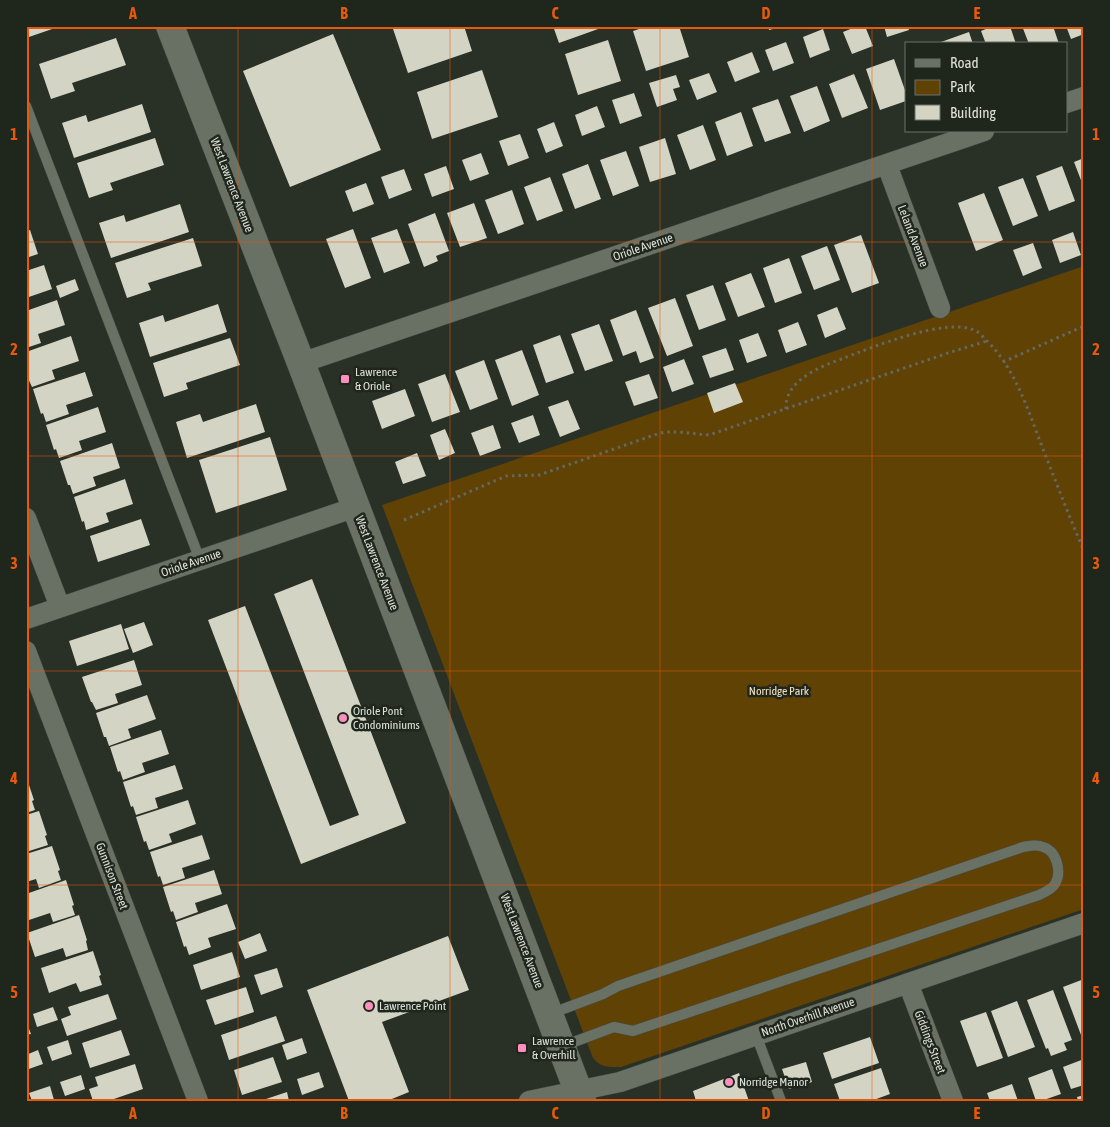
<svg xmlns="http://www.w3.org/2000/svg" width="1110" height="1127" viewBox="0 0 1110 1127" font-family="'Asap Condensed',sans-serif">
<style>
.green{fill:#604204}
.building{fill:#d3d4c4}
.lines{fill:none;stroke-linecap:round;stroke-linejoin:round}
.lane-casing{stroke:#474c43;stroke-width:11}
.street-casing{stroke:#474c43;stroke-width:21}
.secondary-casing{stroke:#474c43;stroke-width:29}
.path{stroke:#636960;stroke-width:3;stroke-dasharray:2.5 4;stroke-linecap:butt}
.lane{stroke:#697165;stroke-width:10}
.street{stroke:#697165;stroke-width:20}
.secondary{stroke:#697165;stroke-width:28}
.grid{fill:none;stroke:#e8590c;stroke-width:1;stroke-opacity:0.55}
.poi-dot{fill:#fd8ebe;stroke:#1f261c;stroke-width:2}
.labels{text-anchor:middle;stroke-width:5;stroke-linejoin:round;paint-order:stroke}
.street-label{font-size:12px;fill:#dce1da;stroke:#1f261c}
.poi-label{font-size:12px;fill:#dce1da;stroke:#1f261c;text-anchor:start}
.park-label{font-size:12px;fill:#f6e1bf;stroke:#1f261c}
.neatline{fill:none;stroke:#e8590c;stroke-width:2}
.grid-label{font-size:16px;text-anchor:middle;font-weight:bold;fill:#e8590c}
</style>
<rect width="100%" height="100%" fill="#293026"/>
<path class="green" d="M 1084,266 L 1084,909 L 621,1067 C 609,1067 601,1068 593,1058 L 382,505 Z"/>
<path class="building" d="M 26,26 L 58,26 L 58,27 L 26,38 Z
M 392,26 L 464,26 L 472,51 L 408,73 Z
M 553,26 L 601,26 L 601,28 L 559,43 Z
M 648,26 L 679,26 L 689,57 L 646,71 L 633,31 Z
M 768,26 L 781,26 L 781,27 L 769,30 Z
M 858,26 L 865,26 L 873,46 L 852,54 L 843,32 Z
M 884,26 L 908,26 L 909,30 L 887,37 Z
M 993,26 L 1010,26 L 1016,44 L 986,44 L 981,31 Z
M 1022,26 L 1053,26 L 1059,44 L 1029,44 Z
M 1066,26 L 1084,26 L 1084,34 L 1071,39 Z
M 823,29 L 830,50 L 810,58 L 803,37 Z
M 969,32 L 973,44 L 942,44 L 941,42 Z
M 333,34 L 381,150 L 290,187 L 243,71 Z
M 116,38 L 126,65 L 72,83 L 75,91 L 51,99 L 39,64 Z
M 608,40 L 621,81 L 578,95 L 565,54 Z
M 786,42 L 794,63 L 773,71 L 765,50 Z
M 752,52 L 760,72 L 735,82 L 727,62 Z
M 894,59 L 906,93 L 906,101 L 880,110 L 866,69 Z
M 482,70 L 498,117 L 432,139 L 417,92 Z
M 709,73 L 717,92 L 697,100 L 689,80 Z
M 854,74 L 868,108 L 842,118 L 829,84 Z
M 676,75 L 680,87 L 673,89 L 677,100 L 657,107 L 649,83 Z
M 817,86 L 830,121 L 804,132 L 790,96 Z
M 634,93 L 642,116 L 620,124 L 612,100 Z
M 778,99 L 791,133 L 765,142 L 752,108 Z
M 142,104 L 151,132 L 74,158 L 62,123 L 86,115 L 88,122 Z
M 597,106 L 605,127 L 582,136 L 575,115 Z
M 741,112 L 753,146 L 727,156 L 715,122 Z
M 554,122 L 563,146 L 546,153 L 537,129 Z
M 703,125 L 716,160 L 690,170 L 677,135 Z
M 520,134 L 529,158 L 508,166 L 499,141 Z
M 155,138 L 164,165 L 110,183 L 113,190 L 89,198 L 77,163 Z
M 665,138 L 676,174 L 650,182 L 639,147 Z
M 626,151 L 639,186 L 613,196 L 600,160 Z
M 481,153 L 489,174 L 470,181 L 462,160 Z
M 1084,158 L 1084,188 L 1074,162 Z
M 588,164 L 601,199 L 575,209 L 562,174 Z
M 446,166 L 454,189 L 432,197 L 424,174 Z
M 1062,166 L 1075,201 L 1049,211 L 1036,176 Z
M 404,169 L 412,190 L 389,199 L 381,177 Z
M 550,177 L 563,211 L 537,221 L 524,187 Z
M 1023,178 L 1038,216 L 1013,226 L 998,187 Z
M 366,183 L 374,204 L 353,212 L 345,191 Z
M 512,190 L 524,224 L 498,234 L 485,200 Z
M 984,193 L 1003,240 L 976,251 L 958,203 Z
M 474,203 L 487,238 L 460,247 L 447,213 Z
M 180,204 L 189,232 L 111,258 L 99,223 L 124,215 L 126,222 Z
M 435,213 L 449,251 L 436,256 L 438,261 L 424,267 L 408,224 Z
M 353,229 L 371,278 L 345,288 L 326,239 Z
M 397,229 L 410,263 L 384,273 L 371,238 Z
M 30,230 L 38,254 L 26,258 L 26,231 Z
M 1073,232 L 1081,255 L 1060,263 L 1052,240 Z
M 861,235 L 879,283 L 852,293 L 834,245 Z
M 193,238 L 202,266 L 148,283 L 151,290 L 127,298 L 115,263 Z
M 1033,243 L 1042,268 L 1023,276 L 1013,250 Z
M 827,246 L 840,280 L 814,290 L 801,256 Z
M 789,258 L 802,293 L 775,303 L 763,268 Z
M 44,265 L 52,289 L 26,298 L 26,271 Z
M 751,273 L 765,307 L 738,317 L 725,283 Z
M 75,279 L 79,290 L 60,298 L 56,286 Z
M 713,285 L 726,320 L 699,330 L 686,295 Z
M 675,298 L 693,346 L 667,356 L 648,308 Z
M 57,300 L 65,325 L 38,334 L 41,343 L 26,348 L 26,311 Z
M 218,304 L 227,332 L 150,357 L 139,323 L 163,315 L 165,322 Z
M 837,307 L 846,329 L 825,338 L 817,315 Z
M 636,310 L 654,358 L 640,363 L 636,351 L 623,356 L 610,320 Z
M 798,322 L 807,345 L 786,353 L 778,330 Z
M 599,324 L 613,361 L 585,371 L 571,334 Z
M 758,333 L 767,356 L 747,363 L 739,340 Z
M 560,335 L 574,373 L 546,383 L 533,345 Z
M 71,336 L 79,361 L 52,370 L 55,379 L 32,387 L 26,374 L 26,352 Z
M 230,338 L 240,365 L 186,383 L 188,389 L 164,397 L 153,363 Z
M 726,348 L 734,370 L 710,378 L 702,356 Z
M 522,350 L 539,395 L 512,406 L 495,360 Z
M 684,359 L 694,384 L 672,392 L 663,367 Z
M 484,360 L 498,399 L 470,410 L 455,371 Z
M 85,372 L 93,396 L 66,405 L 69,414 L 46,422 L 43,413 L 41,414 L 33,389 Z
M 445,374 L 460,412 L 432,422 L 418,384 Z
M 649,374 L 658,398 L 634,406 L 625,382 Z
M 735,383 L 743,402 L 714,413 L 707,393 Z
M 405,389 L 415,416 L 382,429 L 372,401 Z
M 568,400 L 580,429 L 560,437 L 548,407 Z
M 256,404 L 265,432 L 187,458 L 176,422 L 200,414 L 203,422 Z
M 98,407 L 106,432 L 79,441 L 82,450 L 59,458 L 56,449 L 54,450 L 46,425 Z
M 533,415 L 540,435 L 519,443 L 511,423 Z
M 493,425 L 501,448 L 480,456 L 471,433 Z
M 445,429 L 455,453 L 439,460 L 430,435 Z
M 270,437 L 287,490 L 216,513 L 199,460 Z
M 112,443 L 120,468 L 93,477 L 96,486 L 73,494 L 70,485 L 68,485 L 60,461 Z
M 417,453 L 426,476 L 403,484 L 395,462 Z
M 125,479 L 133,504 L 106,513 L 109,522 L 86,530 L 84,521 L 82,522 L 74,497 Z
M 141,519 L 150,545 L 98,562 L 90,536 Z
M 312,579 L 406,823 L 301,864 L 208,620 L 245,606 L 330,826 L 359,815 L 274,594 Z
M 144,622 L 153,645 L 133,653 L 124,629 Z
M 121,624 L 129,649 L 77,666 L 69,641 Z
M 134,660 L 142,685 L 115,694 L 118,703 L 96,710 L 92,702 L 91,702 L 82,677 Z
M 147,695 L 156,719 L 128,729 L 131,738 L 109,746 L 106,737 L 104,737 L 96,713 Z
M 161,730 L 169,754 L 142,763 L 145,772 L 123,780 L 120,771 L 118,772 L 110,747 Z
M 175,765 L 183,789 L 155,798 L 158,808 L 136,815 L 133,806 L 131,807 L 123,782 Z
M 27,779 L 34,800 L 32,801 L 35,810 L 26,813 Z
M 188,800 L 196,824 L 169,834 L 172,842 L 149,850 L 146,841 L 144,842 L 136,817 Z
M 39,811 L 47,835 L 45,836 L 48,845 L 26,852 L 26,815 Z
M 202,835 L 210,859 L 182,868 L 185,878 L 163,885 L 160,876 L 158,877 L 150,852 Z
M 52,846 L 60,870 L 58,871 L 61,880 L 39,888 L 36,879 L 26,882 L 26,854 Z
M 214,870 L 222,894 L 195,903 L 198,912 L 176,920 L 173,911 L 171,912 L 163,887 Z
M 66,880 L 74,905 L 72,906 L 75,915 L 53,922 L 50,913 L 26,921 L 26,894 Z
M 227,904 L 236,929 L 208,938 L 211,947 L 189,955 L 186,946 L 184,947 L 176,922 Z
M 79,915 L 87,940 L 86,941 L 88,950 L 66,957 L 63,948 L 35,957 L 27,933 Z
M 260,933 L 267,951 L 245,959 L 238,942 Z
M 448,936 L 469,990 L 382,1022 L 409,1092 L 387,1101 L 349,1101 L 307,990 Z
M 93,951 L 101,975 L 99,976 L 102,985 L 80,992 L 76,983 L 49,993 L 41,968 Z
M 232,952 L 240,977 L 201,990 L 193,965 Z
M 277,968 L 283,987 L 261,995 L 254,975 Z
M 1084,979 L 1084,1043 L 1063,987 Z
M 246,987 L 254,1012 L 215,1025 L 206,1000 Z
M 1053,990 L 1072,1040 L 1064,1043 L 1067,1050 L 1051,1056 L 1048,1048 L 1046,1049 L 1027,1000 Z
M 108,994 L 117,1019 L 67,1036 L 61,1019 L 71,1015 L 68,1007 Z
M 1017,1001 L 1035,1047 L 1008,1057 L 991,1011 Z
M 53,1007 L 58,1020 L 37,1027 L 33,1014 Z
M 986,1012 L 1003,1058 L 977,1067 L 960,1021 Z
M 276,1016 L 285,1041 L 229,1060 L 221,1035 Z
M 26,1021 L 31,1034 L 26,1035 Z
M 121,1030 L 130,1055 L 90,1068 L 82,1043 Z
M 870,1037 L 879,1063 L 832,1079 L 823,1053 Z
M 302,1038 L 307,1053 L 287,1060 L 282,1045 Z
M 68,1040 L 72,1054 L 52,1061 L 47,1047 Z
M 38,1050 L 43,1064 L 26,1070 L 26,1055 Z
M 273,1057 L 282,1082 L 242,1095 L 234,1070 Z
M 1084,1059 L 1084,1085 L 1071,1089 L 1063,1067 Z
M 806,1062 L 812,1082 L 789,1089 L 782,1069 Z
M 135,1064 L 143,1089 L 108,1101 L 93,1101 L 89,1089 L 98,1086 L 95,1077 Z
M 881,1068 L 890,1094 L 871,1101 L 840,1101 L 834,1084 Z
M 1052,1069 L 1061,1094 L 1041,1101 L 1036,1101 L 1028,1078 Z
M 319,1072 L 324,1087 L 302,1095 L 297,1079 Z
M 739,1073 L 749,1101 L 696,1101 L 693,1091 Z
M 81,1075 L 85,1089 L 65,1096 L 60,1082 Z
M 1012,1084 L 1018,1101 L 990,1101 L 987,1093 Z
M 50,1086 L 54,1100 L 32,1101 L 29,1093 Z
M 287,1092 L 289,1101 L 263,1101 L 263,1100 Z
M 1084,1095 L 1084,1101 L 1078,1101 L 1077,1097 Z"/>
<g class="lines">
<defs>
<path id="lane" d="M 26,106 L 200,560
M 550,1014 L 603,994 L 618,986 L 1023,847 C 1029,846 1036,844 1043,847 C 1057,851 1062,872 1055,884 C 1051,890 1045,892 1039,895 L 633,1031 L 614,1027 L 563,1046
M 756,1035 L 781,1101"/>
<path id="street" d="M 1066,103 L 1084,97
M 887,165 L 940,308
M 301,363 L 984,131
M 26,518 L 60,607
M 26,619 L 356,507
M 26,651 L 198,1101
M 908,983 L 953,1101
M 529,1101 L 620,1082 L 1084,923"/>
<path id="secondary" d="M 170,26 L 301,363 L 582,1101"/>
</defs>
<use href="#lane" class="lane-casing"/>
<use href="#street" class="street-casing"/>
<use href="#secondary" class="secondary-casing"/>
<path class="path" d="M 1003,362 L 1084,326
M 786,409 C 784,380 822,366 844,358 C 873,347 948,316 976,331 C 979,332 982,336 985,339 C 1018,370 1030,418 1047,459 C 1059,490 1071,521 1084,551
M 404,520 L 506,476 L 539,475 L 660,433 C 677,430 692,434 709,435 L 951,352 L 987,341"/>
<use href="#lane" class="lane"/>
<use href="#street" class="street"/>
<use href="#secondary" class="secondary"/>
</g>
<path class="grid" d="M 238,26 L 238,1101M 450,26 L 450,1101M 660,26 L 660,1101M 872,26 L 872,1101M 26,242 L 1084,242M 26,456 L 1084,456M 26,671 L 1084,671M 26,885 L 1084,885"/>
<g class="poi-dot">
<rect x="340" y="374" width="10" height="10" rx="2.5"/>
<circle cx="343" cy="718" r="5"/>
<circle cx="369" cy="1006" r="5"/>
<rect x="517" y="1043" width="10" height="10" rx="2.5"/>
<circle cx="729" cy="1082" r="5"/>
</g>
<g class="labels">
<g class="street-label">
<text transform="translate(232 185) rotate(69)" y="4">West Lawrence Avenue</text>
<text transform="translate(913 236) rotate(69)" y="4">Leland Avenue</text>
<text transform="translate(643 247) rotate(-19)" y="4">Oriole Avenue</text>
<text transform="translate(191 563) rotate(-19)" y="4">Oriole Avenue</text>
<text transform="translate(377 563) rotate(69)" y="4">West Lawrence Avenue</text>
<text transform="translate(112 876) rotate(69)" y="4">Gunnison Street</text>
<text transform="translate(522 941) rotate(69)" y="4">West Lawrence Avenue</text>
<text transform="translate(808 1017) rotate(-19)" y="4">North Overhill Avenue</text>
<text transform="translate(930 1042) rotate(69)" y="4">Giddings Street</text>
</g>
<g class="poi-label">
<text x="355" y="376">Lawrence<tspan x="355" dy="14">&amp; Oriole</tspan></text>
<text x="353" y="715">Oriole Pont<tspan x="353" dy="14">Condominiums</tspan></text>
<text x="379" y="1010">Lawrence Point</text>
<text x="532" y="1045">Lawrence<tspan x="532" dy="14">&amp; Overhill</tspan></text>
<text x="739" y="1086">Norridge Manor</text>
</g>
<g class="park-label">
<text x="779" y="695">Norridge Park</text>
</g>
</g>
<rect width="1110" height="1127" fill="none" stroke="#1f261c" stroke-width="55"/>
<rect x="905" y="42" width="162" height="90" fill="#1f261c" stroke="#6b7168"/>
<rect x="915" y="59" width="25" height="8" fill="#697165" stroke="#6b7168"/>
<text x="950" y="68" font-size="15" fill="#dce1da">Road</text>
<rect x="915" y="80" width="25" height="15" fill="#604204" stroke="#6b7168"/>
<text x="950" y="92" font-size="15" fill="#dce1da">Park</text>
<rect x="915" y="105" width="25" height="15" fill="#d3d4c4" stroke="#6b7168"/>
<text x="950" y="118" font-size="15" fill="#dce1da">Building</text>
<rect x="28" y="28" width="1054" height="1072" class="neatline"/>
<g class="grid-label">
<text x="133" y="19">A</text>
<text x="344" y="19">B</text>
<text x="555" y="19">C</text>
<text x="766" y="19">D</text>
<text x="977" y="19">E</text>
<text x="14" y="140">1</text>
<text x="1096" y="140">1</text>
<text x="14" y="355">2</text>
<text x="1096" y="355">2</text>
<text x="14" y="569">3</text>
<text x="1096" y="569">3</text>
<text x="14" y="784">4</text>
<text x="1096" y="784">4</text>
<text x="14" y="998">5</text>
<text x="1096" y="998">5</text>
<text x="133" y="1119">A</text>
<text x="344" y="1119">B</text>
<text x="555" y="1119">C</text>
<text x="766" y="1119">D</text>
<text x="977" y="1119">E</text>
</g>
</svg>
